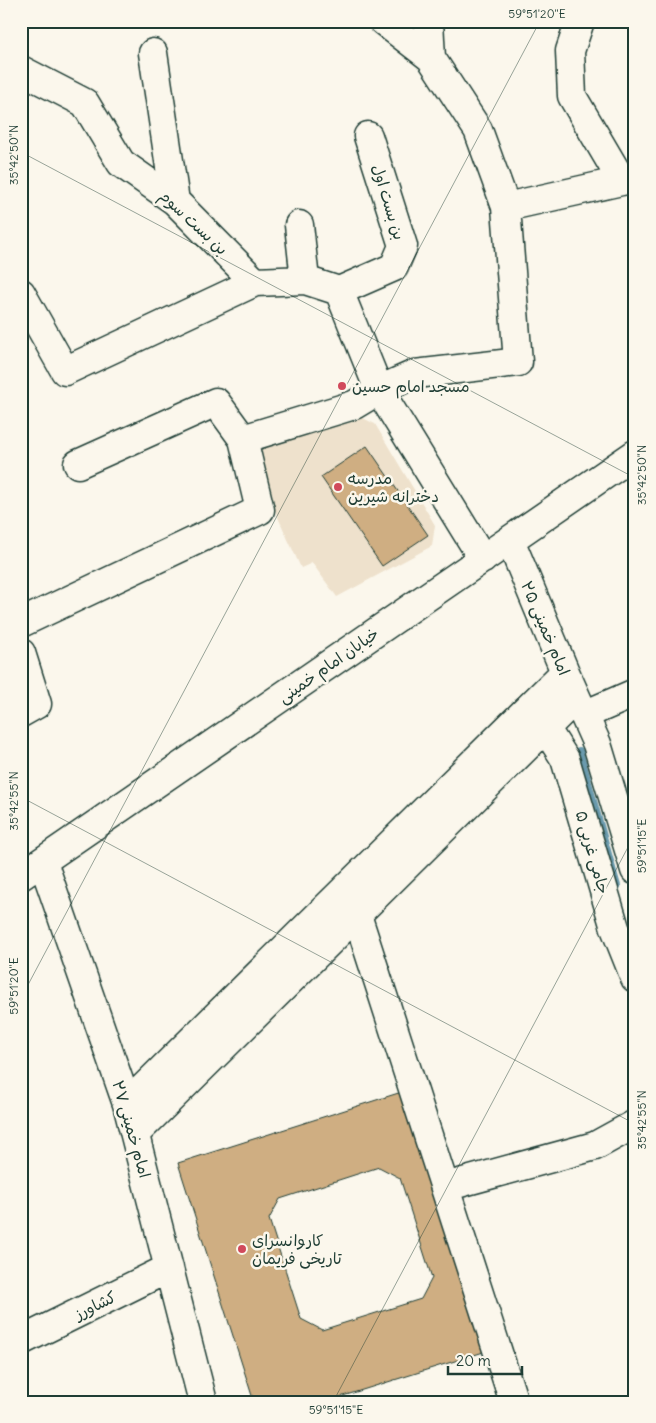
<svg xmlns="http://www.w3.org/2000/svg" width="656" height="1423" viewBox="0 0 656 1423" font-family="Delius,'Playpen Sans Arabic',sans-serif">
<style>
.built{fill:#eee1cc}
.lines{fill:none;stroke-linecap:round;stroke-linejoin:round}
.stream{stroke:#6b9aad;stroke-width:8}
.building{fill:#cfae82;stroke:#1f3d34;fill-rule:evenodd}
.minor-casing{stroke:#1f3d34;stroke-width:31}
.minor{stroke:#fbf7ec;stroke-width:28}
.ticks{fill:none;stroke:#1f3d34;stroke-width:1;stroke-opacity:0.45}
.poi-dot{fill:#d1495b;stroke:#fbf7ec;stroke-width:2}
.labels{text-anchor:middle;stroke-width:5;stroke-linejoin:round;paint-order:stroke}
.street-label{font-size:16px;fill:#1f3d34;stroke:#fbf7ec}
.poi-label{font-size:16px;fill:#1f3d34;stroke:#fbf7ec;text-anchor:start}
.neatline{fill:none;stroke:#1f3d34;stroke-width:2}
.ticks-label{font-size:12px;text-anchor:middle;fill:#1f3d34}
</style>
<rect width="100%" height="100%" fill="#fbf7ec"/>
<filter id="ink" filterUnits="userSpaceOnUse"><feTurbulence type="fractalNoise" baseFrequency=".02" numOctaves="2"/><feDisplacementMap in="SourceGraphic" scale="10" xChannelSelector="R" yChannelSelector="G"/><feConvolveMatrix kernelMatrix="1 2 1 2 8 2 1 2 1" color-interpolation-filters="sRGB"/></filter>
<g filter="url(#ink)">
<path class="built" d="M 361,417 L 375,424 L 435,525 L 432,546 L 337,597 L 312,563 L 301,568 L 247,449 Z"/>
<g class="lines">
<path class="stream" d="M 579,751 L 617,886"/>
</g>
<path class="building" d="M 367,446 L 428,535 L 382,566 L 321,477 Z
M 408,1090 L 490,1350 L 324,1402 L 254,1402 L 178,1163 ZM 379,1167 L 400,1178 L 432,1278 L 421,1299 L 322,1330 L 301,1319 L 269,1219 L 280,1199 Z"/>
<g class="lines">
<defs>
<path id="minor" d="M 429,21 L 431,58
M 580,21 L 570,51 L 572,96 L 622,181
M 153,53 L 175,201
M 21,70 L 85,103 L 121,163 L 175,201 L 255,282
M 506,207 L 635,178
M 299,225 L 305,280
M 339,291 L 379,390 L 483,559
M 339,291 L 394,267 L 403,246 L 368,136
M 21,293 L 65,371 L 255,282 L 305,280 L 339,291
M 243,439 L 354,405 L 379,390 L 415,374 L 518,362 L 506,207 L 478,130 L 431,58 L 383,21
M 510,540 L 565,672 L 597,744 L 635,870
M 21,623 L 260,510 L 243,439 L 216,402 L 78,464
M 21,653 L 37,704 L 21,713
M 584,715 L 635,693
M 546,729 L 565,759 L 615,928 L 635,978
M 43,862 L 127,1104 L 203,1402
M 21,876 L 635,454
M 357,915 L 514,1402
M 127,1104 L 565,672
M 135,1134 L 576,698
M 445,1187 L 595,1146 L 635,1124
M 21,1341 L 169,1268"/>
</defs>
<use href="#minor" class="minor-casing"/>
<use href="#minor" class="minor"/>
</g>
</g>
<path class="ticks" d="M 21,152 L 635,478M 21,797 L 635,1124M 21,998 L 540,21M 333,1402 L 635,834"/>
<g class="poi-dot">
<circle cx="342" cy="386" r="5"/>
<circle cx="338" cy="487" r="5"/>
<circle cx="242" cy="1249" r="5"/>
</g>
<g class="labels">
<g class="street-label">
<text transform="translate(389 202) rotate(73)" y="6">بن بست اول</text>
<text transform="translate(194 222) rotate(43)" y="6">بن بست سوم</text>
<text transform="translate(546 628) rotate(67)" y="6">امام خمینی ۲۵</text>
<text transform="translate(328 665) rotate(-35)" y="6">خیابان امام خمینی</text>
<text transform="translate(593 852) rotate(74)" y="6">جامی غربی ۵</text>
<text transform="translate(132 1129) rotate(74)" y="6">امام خمینی ۲۷</text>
<text transform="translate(95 1305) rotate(-26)" y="6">کشاورز</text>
</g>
<g class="poi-label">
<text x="352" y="392">مسجد امام حسین</text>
<text x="348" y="484">مدرسه<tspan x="348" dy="18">دخترانه شیرین</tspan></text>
<text x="252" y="1246">کاروانسرای<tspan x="252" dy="18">تاریخی فریمان</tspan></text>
</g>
</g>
<rect width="656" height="1423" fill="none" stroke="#fbf7ec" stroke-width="55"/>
<path d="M448 1366v8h74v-8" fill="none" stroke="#1f3d34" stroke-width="2.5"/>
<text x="456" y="1366" font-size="15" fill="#1f3d34" stroke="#fbf7ec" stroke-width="4" paint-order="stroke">20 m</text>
<rect x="28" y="28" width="600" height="1368" class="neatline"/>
<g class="ticks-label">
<text x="537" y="18">59°51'20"E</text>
<text transform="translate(14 155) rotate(-90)" y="4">35°42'50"N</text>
<text transform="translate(642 475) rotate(-90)" y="4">35°42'50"N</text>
<text transform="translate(14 801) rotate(-90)" y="4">35°42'55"N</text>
<text transform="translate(642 846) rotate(-90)" y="4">59°51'15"E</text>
<text transform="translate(14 986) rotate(-90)" y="4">59°51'20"E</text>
<text transform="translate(642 1120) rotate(-90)" y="4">35°42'55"N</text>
<text x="336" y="1414">59°51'15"E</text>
</g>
</svg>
